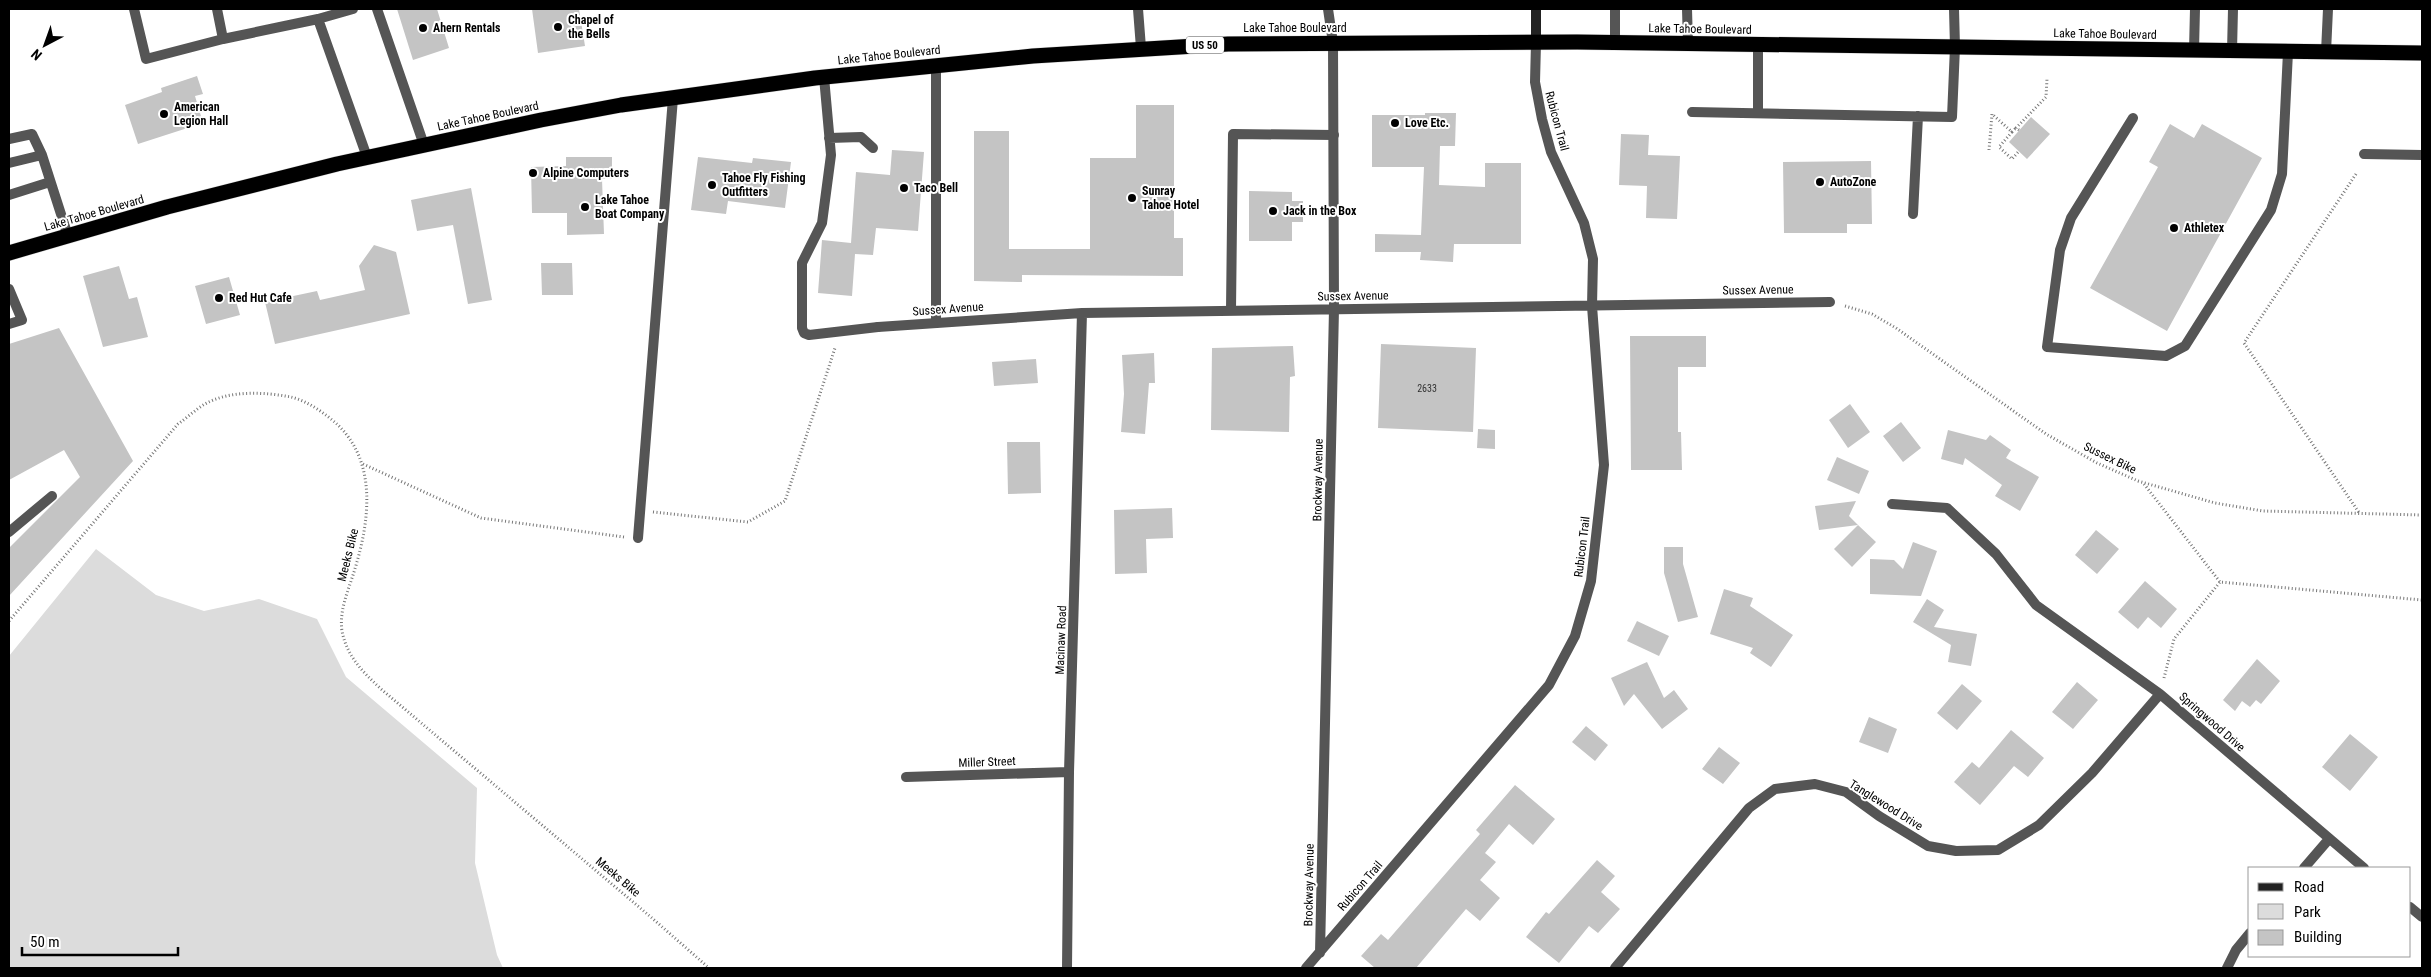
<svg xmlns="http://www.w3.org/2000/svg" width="2431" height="977" viewBox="0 0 2431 977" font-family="'Roboto Condensed',sans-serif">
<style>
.green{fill:#dcdcdc}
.building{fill:#c4c4c4}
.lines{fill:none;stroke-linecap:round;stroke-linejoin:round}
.highway-casing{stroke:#dbdbdb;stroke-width:16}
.path{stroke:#777;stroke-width:3;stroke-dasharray:1 2.5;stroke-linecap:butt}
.lane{stroke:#555;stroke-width:10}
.street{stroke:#555;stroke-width:10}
.secondary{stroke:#222;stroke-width:10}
.highway{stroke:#000;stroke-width:15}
.poi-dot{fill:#000;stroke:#fff;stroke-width:2}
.labels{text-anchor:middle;stroke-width:4;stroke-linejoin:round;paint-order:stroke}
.number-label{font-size:10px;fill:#313131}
.shield{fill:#fff;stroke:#4c4c4c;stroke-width:1}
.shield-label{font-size:11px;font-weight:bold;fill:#000}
.poi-label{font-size:12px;font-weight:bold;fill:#000;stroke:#fff;text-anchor:start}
.street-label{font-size:12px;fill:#000;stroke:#fff}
</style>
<rect width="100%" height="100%" fill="#fff"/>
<path class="green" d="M 96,549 L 156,595 L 204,611 L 259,599 L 317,619 L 346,677 L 477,788 L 475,863 L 497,955 L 503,968 L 9,968 L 9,656 Z"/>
<path class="building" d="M 397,9 L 437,9 L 449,48 L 413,60 Z
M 532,9 L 579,9 L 585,46 L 538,53 Z
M 197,76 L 203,94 L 195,96 L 203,123 L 138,144 L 125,105 L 162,92 L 161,88 Z
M 1136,105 L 1174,105 L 1174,238 L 1183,238 L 1183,276 L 1022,275 L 1022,282 L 974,281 L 974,131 L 1009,131 L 1009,249 L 1090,249 L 1090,158 L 1136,158 Z
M 1425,113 L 1456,113 L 1455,146 L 1440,146 L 1439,185 L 1485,187 L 1485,163 L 1521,163 L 1521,244 L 1454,244 L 1453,262 L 1420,260 L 1421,252 L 1375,252 L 1375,234 L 1421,235 L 1424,167 L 1372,167 L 1372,115 L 1425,115 Z
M 2031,117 L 2050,134 L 2027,159 L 2009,142 Z
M 2170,124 L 2194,138 L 2202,124 L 2262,158 L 2167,331 L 2090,288 L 2158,167 L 2149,162 Z
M 1621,134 L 1649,135 L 1648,155 L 1680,156 L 1677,219 L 1646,218 L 1647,186 L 1619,185 Z
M 892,150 L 924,152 L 918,231 L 876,228 L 873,255 L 855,254 L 852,296 L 818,293 L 822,240 L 851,243 L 856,172 L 890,175 Z
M 566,157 L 612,157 L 612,179 L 602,179 L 604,234 L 567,235 L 567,213 L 532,213 L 531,167 L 566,166 Z
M 698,157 L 752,163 L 753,158 L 791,162 L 785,208 L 728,201 L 726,214 L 691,210 Z
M 1871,161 L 1872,224 L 1847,224 L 1847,233 L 1784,233 L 1783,162 Z
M 471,188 L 492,300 L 468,304 L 453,225 L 417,231 L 411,200 Z
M 1249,191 L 1292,192 L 1292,201 L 1303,201 L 1303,222 L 1292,222 L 1292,241 L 1249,241 Z
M 374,245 L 396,252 L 410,314 L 275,344 L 265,302 L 317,291 L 320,300 L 365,290 L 359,266 Z
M 541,263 L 572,263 L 573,295 L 542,295 Z
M 119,266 L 129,299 L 137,297 L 148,337 L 103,347 L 83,276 Z
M 229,277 L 240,315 L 206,324 L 195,286 Z
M 59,328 L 133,461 L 9,596 L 9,548 L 80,477 L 64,450 L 9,480 L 9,344 Z
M 1630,336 L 1706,336 L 1706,367 L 1678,367 L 1678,432 L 1681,432 L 1682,470 L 1631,470 Z
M 1381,344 L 1476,348 L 1473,432 L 1378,428 Z
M 1293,346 L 1295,376 L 1290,377 L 1289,432 L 1211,430 L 1212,348 Z
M 1154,353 L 1155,383 L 1149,383 L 1145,434 L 1121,432 L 1124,394 L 1122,355 Z
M 1036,359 L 1038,383 L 994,386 L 992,362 Z
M 1850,404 L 1870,432 L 1848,448 L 1829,420 Z
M 1901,422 L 1921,448 L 1903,462 L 1883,436 Z
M 1478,429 L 1495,430 L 1495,449 L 1477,448 Z
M 1948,430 L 1986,440 L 1990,435 L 2011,450 L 2006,458 L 2039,477 L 2020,511 L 1995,496 L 2002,485 L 1965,458 L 1963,465 L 1941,459 Z
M 1007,442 L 1040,442 L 1041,493 L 1008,494 Z
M 1837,457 L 1869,471 L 1859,494 L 1827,480 Z
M 1856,501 L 1849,516 L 1858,525 L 1819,530 L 1815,506 Z
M 1172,508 L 1173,538 L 1146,539 L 1147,573 L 1115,574 L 1114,510 Z
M 1858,525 L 1876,542 L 1852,567 L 1834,549 Z
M 2096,530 L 2119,549 L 2097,574 L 2075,555 Z
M 1913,542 L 1937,551 L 1921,596 L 1870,594 L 1870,559 L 1894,560 L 1903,569 Z
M 1664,547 L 1683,547 L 1683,564 L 1698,617 L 1678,622 L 1664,573 Z
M 2145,581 L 2177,609 L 2161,628 L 2148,617 L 2138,629 L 2118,612 Z
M 1724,589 L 1753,598 L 1750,606 L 1793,635 L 1771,667 L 1750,653 L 1753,648 L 1710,634 Z
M 1927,599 L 1944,610 L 1934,627 L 1977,634 L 1971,666 L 1948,662 L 1951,645 L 1913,622 Z
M 1637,621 L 1669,636 L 1659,656 L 1627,641 Z
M 2257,659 L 2280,681 L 2261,704 L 2256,700 L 2250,707 L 2242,701 L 2235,711 L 2223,700 Z
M 1647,662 L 1664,698 L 1674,690 L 1688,709 L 1662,729 L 1634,694 L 1624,706 L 1611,678 Z
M 2077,682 L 2098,700 L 2073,729 L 2052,712 Z
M 1962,684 L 1982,701 L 1957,730 L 1937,713 Z
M 1869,717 L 1897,729 L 1888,753 L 1859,742 Z
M 1586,726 L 1608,745 L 1595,761 L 1572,742 Z
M 2011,730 L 2044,758 L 2028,777 L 2014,766 L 1980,805 L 1954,782 L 1972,762 L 1979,768 Z
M 2350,734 L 2378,757 L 2350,791 L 2322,767 Z
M 1719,747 L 1740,763 L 1723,784 L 1702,769 Z
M 1515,785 L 1555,819 L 1533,845 L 1509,824 L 1485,853 L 1496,862 L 1480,880 L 1500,898 L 1480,921 L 1466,909 L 1416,968 L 1375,968 L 1361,956 L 1381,934 L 1388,940 L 1480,834 L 1476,830 Z
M 1597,860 L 1615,876 L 1601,892 L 1620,909 L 1598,933 L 1589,926 L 1559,963 L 1526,937 L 1546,912 L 1549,914 Z"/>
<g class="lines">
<defs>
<path id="highway" d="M 9,253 L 167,207 L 337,164 L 541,120 L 621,105 L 815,78 L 1033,56 L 1228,44 L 1577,42 L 2422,53"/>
</defs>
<use href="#highway" class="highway-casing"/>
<path class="path" d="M 2019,130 L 2016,128 L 2046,97 L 2047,79
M 2012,132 L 1999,147 L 2012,159 L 2019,151
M 1989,150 L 1992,114 L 2012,132 L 2016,128
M 2356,174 L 2244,343 L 2360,514
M 1845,306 L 1872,314 L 1896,328 L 2046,434 L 2097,463 L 2138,481 L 2215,503 L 2263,511 L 2422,515
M 363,464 L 481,518 L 624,537
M 2144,484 L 2220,582
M 653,512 L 748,522 L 785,501 L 835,348
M 9,621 L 178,424 C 187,418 196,409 205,404 C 230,390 264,392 291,397 C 308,401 326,414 339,426 C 378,465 369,524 354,572 C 348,591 339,611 342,631 C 347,657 363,672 381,689 L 652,918 L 709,968
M 2164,678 L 2174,639 L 2220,582 L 2422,600"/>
<path class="lane" d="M 134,9 L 146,59 L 223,39
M 217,9 L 223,39 L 318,19 L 367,157
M 377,9 L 424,145
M 1138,9 L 1141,48
M 1687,9 L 1688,44
M 318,19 L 353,9
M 1615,42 L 1615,9
M 1758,45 L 1758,113
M 2194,50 L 2195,9
M 2232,51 L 2233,9
M 2326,52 L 2328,9
M 824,77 L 831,155 L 822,223 L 802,263 L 802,328 L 804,333 L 809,335 L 878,327
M 1692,112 L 1952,117 L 1955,47
M 2133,118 L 2071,218 L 2060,250 L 2047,347 L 2166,356 L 2185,346 L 2271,210 L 2282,174 L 2288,52
M 829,138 L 861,137 L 873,148
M 9,139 L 32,134 L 42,155 L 68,236
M 2364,154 L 2422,155
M 9,163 L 42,155
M 9,195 L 50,182
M 1913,214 L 1918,116
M 9,289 L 22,320 L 9,324
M 1231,310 L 1233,134 L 1334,135
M 936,323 L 936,65
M 9,532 L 52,496
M 638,538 L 673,98"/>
<path class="street" d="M 1954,9 L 1955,47
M 878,327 L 1082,313 L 1830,302
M 1892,504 L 1947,508 L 1996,554 L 2036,605 L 2160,694 L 2364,868
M 906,777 L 1069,772
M 2304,868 L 2329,839
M 2410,907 L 2422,917
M 1320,953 L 1334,309 L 1333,43 L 1328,9
M 1067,968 L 1069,772 L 1082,313
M 1306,968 L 1549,685 L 1575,636 L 1591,581 L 1604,465 L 1592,306 L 1593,259 L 1584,223 L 1551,152 L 1542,119 L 1535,82 L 1536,43
M 1615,968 L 1749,808 L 1775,789 L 1815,784 L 1846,792 L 1879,816 L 1928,846 L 1956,851 L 1998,850 L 2039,825 L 2092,773 L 2160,694
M 2227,968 L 2236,950 L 2250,933"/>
<path class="secondary" d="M 1536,43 L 1536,9"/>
<use href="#highway" class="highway"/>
</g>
<g class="poi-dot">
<circle cx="558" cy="27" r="5"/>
<circle cx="423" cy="28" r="5"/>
<circle cx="164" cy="114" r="5"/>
<circle cx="1395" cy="123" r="5"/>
<circle cx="533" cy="173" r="5"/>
<circle cx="1820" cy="182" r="5"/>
<circle cx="712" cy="185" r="5"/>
<circle cx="904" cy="188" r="5"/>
<circle cx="1132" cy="198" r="5"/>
<circle cx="585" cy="207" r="5"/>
<circle cx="1273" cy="211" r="5"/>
<circle cx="2174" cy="228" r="5"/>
<circle cx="219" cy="298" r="5"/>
</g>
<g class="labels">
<g class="number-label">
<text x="1427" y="392">2633</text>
</g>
<rect class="shield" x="1186" y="36.5" width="38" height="17" rx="4"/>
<g class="shield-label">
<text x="1205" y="49">US 50</text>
</g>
<g class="poi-label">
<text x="568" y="24">Chapel of<tspan x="568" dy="14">the Bells</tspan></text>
<text x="433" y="32">Ahern Rentals</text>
<text x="174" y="111">American<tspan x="174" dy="14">Legion Hall</tspan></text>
<text x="1405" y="127">Love Etc.</text>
<text x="543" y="177">Alpine Computers</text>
<text x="722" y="182">Tahoe Fly Fishing<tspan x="722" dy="14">Outfitters</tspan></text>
<text x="1830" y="186">AutoZone</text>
<text x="914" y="192">Taco Bell</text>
<text x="1142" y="195">Sunray<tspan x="1142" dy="14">Tahoe Hotel</tspan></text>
<text x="595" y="204">Lake Tahoe<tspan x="595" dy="14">Boat Company</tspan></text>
<text x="1283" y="215">Jack in the Box</text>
<text x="2184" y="232">Athletex</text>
<text x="229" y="302">Red Hut Cafe</text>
</g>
<g class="street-label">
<text x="1295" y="32">Lake Tahoe Boulevard</text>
<text transform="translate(1700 29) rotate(1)" y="4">Lake Tahoe Boulevard</text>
<text transform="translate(2105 34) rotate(1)" y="4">Lake Tahoe Boulevard</text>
<text transform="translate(889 55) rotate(-6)" y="4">Lake Tahoe Boulevard</text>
<text transform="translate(488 116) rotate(-12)" y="4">Lake Tahoe Boulevard</text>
<text transform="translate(1557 121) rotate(75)" y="4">Rubicon Trail</text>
<text transform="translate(94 213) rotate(-16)" y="4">Lake Tahoe Boulevard</text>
<text transform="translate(1758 290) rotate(-1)" y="4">Sussex Avenue</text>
<text transform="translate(1353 296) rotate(-1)" y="4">Sussex Avenue</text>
<text transform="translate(948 309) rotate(-4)" y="4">Sussex Avenue</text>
<text transform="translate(2110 458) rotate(26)" y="4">Sussex Bike</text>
<text transform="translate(1318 480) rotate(-89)" y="4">Brockway Avenue</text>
<text transform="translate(1582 547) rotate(-83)" y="4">Rubicon Trail</text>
<text transform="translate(348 555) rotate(-76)" y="4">Meeks Bike</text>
<text transform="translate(1061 640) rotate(-88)" y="4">Macinaw Road</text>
<text transform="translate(2212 722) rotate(41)" y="4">Springwood Drive</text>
<text transform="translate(987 762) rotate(-2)" y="4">Miller Street</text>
<text transform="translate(1886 805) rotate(32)" y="4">Tanglewood Drive</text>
<text transform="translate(618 877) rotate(40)" y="4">Meeks Bike</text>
<text transform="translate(1309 885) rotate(-89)" y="4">Brockway Avenue</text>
<text transform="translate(1360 886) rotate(-49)" y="4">Rubicon Trail</text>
</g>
</g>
<rect width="2431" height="977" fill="none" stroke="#000000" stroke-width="20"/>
<rect x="2248" y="867" width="162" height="90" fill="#ffffff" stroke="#999999"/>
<rect x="2258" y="883" width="25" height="8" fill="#222222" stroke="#999999"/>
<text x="2294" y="892" font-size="15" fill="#000000">Road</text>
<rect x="2258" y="904" width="25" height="15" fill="#dcdcdc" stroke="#999999"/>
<text x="2294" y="917" font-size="15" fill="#000000">Park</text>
<rect x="2258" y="930" width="25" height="15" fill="#c4c4c4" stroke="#999999"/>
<text x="2294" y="942" font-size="15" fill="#000000">Building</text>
<g transform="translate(45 45) rotate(221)" stroke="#ffffff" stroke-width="4" paint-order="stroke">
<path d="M0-4L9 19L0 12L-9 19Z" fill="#000000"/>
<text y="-8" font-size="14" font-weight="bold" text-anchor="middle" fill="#000000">N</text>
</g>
<path d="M22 947v8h156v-8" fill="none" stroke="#000000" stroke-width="2.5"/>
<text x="30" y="947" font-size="15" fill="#000000" stroke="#ffffff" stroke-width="4" paint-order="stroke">50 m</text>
</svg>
